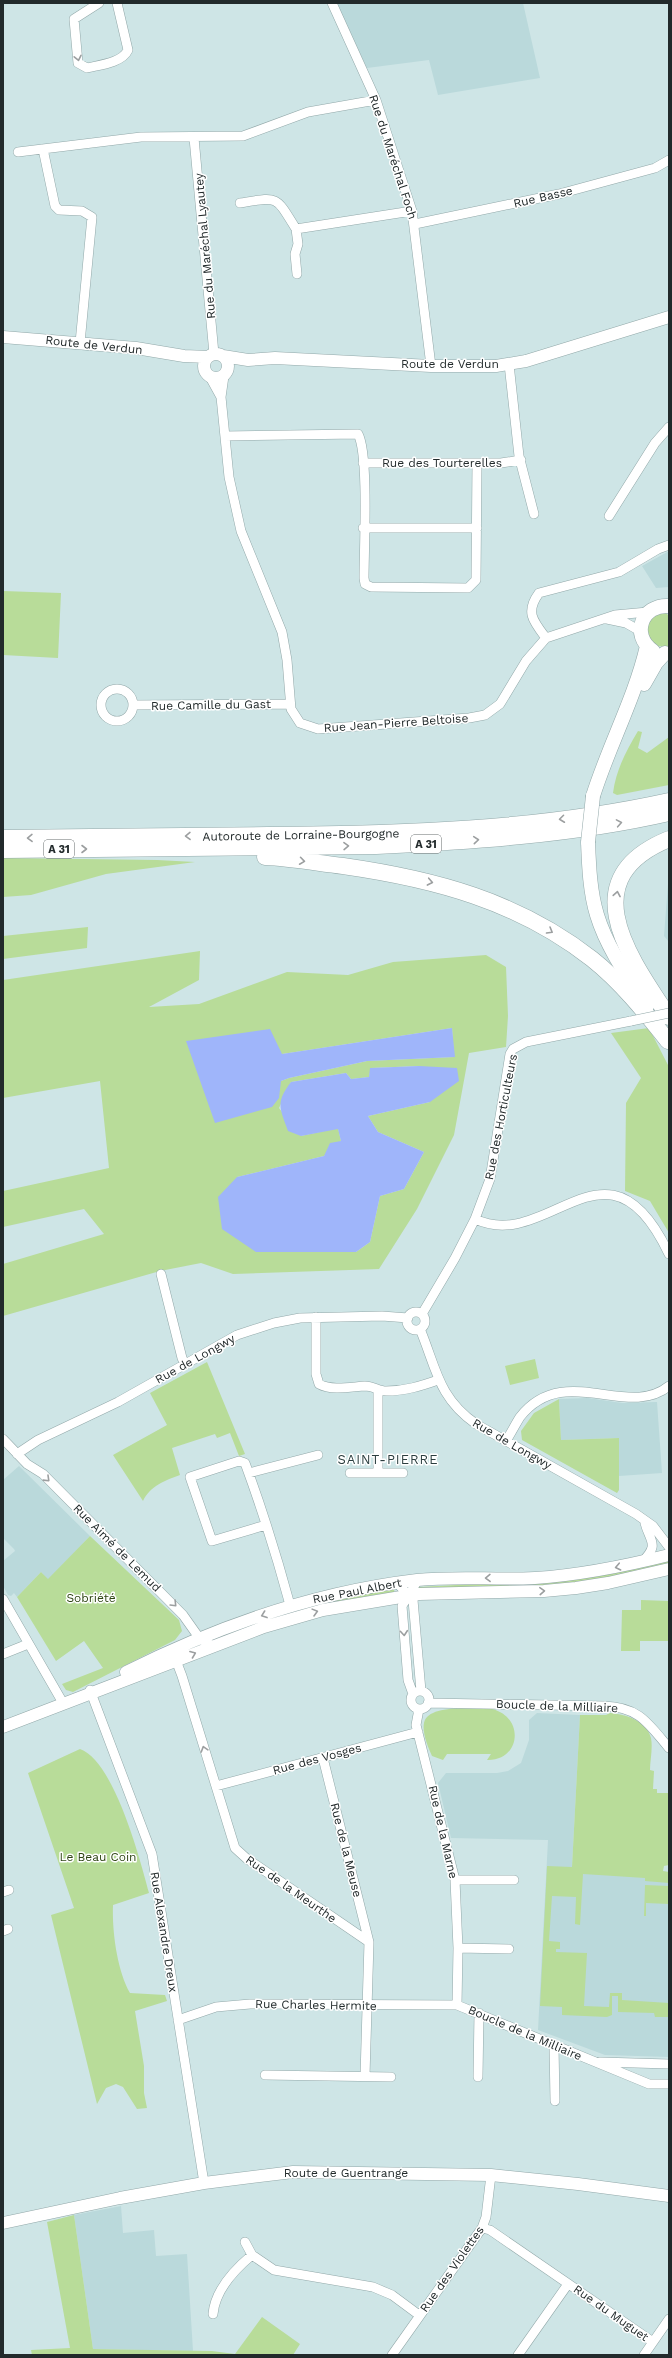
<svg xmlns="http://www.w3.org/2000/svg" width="672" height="2358" viewBox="0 0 672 2358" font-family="'Work Sans',sans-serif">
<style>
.built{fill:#bad9db}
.green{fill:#b8dc99;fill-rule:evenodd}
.water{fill:#9fb5fa}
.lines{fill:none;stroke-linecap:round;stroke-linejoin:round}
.street-casing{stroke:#92a8a9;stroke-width:10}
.secondary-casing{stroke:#92a8a9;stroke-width:13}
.primary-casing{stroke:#92a8a9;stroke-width:15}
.highway-casing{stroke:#92a8a9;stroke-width:17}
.street{stroke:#fff;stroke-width:9}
.secondary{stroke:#fff;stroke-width:12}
.primary{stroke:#fff;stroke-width:14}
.highway{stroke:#fff;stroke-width:16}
.street-bridge-casing{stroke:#92a8a9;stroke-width:10;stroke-linecap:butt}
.primary-bridge-casing{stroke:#92a8a9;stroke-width:15;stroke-linecap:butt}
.street-bridge{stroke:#fff;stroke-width:9}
.primary-bridge{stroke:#fff;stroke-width:14}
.oneway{stroke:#9c9fa0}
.labels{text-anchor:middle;stroke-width:3;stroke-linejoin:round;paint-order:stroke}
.shield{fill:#fff;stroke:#646a6b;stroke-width:1}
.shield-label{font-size:11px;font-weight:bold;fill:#222a2b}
.street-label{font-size:12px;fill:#222a2b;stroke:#fff}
.park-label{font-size:12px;fill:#2e4514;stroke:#fff}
.neighbourhood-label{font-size:13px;letter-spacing:1px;fill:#2b3e3f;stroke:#fff}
</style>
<rect width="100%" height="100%" fill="#cee5e6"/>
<path class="built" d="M 336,3 L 523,3 L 540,78 L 438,95 L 429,60 L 367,68 Z
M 669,551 L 669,587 L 656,588 L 642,566 Z
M 669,871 L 669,942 L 664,936 Z
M 588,1398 L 622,1403 L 657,1402 L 662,1473 L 619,1476 L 618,1438 L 561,1440 L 559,1399 Z
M 19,1466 L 90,1536 L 48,1580 L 41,1572 L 17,1597 L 14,1593 L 11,1596 L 8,1595 L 3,1586 L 3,1561 L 15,1551 L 14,1549 L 3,1538 L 3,1480 Z
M 537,1713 L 580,1715 L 572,1867 L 669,1872 L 669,2057 L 605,2055 L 538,2030 L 548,1840 L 451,1838 L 438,1783 L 446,1773 L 497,1773 L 508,1771 L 521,1763 L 529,1740 L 529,1720 Z
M 121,2206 L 123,2233 L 154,2230 L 156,2256 L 187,2254 L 193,2351 L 93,2349 L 74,2215 Z"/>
<path class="green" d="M 3,591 L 61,593 L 58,658 L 3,655 Z
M 664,611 L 669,616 L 669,647 L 656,646 L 651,642 C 645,621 644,621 664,611 Z
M 638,731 L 642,732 L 638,748 L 647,753 L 669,737 L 669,785 L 617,795 L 613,793 C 616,770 626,751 638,731 Z
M 3,858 L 157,860 L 195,862 L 106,874 L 31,895 L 3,897 Z
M 88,927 L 87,948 L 3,959 L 3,936 Z
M 200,951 L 199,980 L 149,1007 L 199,1004 L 287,972 L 348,975 L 393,962 L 486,955 L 506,967 L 508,1016 L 506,1047 L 469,1053 L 454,1135 L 417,1209 L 379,1269 L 233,1274 L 201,1263 L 160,1271 L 3,1316 L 3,1264 L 104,1234 L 84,1209 L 3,1227 L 3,1191 L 109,1168 L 100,1081 L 3,1098 L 3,980 ZM 452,1028 L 454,1057 L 367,1061 L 289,1078 L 281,1081 L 282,1054 ZM 419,1066 L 430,1102 L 368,1116 L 378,1132 L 424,1152 L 404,1189 L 380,1196 L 370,1242 L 356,1252 L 256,1252 L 237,1177 L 324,1156 L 341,1141 L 338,1128 L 301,1136 L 279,1108 L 291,1082 L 346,1073 L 351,1079 L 369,1077 L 371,1068 Z
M 649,1028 L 669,1067 L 669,1233 L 650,1201 L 625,1191 L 626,1103 L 641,1078 L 611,1033 Z
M 535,1359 L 539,1378 L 510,1385 L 505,1366 Z
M 207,1362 L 245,1454 L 239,1456 L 230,1433 L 217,1438 L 215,1434 L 172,1448 L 180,1475 C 166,1480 150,1486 143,1501 L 113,1455 L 167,1425 L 150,1393 Z
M 559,1399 L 561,1440 L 619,1438 L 619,1490 L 617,1493 L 522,1440 L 521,1431 L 534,1413 Z
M 90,1536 L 179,1620 L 182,1631 L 175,1640 L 73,1692 L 66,1690 L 62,1684 L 103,1668 L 84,1641 L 56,1661 L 17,1597 L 41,1572 L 48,1579 Z
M 669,1559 L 669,1564 L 644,1571 L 561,1585 L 418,1591 L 418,1587 L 494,1583 Z
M 395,1587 L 394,1592 L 350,1600 L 213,1644 L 211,1639 L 293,1608 Z
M 641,1600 L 669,1601 L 669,1641 L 640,1641 L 640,1651 L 621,1651 L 622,1610 L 641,1610 Z
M 492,1709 C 525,1717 521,1761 487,1760 L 491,1754 L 447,1754 L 443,1760 L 432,1756 C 428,1747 422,1733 424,1723 C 428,1703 476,1709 492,1709 Z
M 610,1713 C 625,1714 647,1721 651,1738 C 653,1748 650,1761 650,1770 L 654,1771 L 653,1789 L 657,1789 L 657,1793 L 669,1793 L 669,1865 L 664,1866 L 663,1871 L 669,1872 L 669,1883 L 645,1881 L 645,1878 L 583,1874 L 580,1925 L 575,1924 L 576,1897 L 552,1896 L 549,1941 L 560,1942 L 560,1949 L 556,1949 L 556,1952 L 587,1953 L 584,2006 L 609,2007 L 610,1993 L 622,1993 L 622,2000 L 669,2003 L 669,2017 L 655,2017 L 654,2013 L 618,2012 L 618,1996 L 612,1996 L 612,2015 L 607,2017 L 562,2015 L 562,2007 L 540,2006 L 547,1866 L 572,1867 L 580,1715 L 606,1715 Z
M 80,1749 C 114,1761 140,1859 149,1893 L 113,1905 C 112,1931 117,1970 130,1993 L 165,1995 L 167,2001 L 135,2011 L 144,2066 L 144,2093 L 147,2108 L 137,2109 L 123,2087 L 116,2084 L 106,2088 L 97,2104 L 51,1915 L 74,1908 L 28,1773 Z
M 645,1885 L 669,1886 L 669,1904 L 646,1903 L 646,1916 L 644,1916 Z
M 74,2215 L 93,2349 L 212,2351 L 235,2354 L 262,2317 L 300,2344 L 293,2355 L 32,2355 L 31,2350 L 70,2348 L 47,2222 Z"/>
<path class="water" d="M 452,1028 L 455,1057 L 367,1061 L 289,1078 L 281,1081 L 279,1098 L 272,1107 L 215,1123 L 186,1041 L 270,1029 L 282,1054 Z
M 419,1066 L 457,1068 L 459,1081 L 430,1102 L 368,1116 L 378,1132 L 424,1152 L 404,1189 L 380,1196 L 370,1242 L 356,1252 L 256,1252 L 222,1229 L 218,1197 L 237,1177 L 324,1156 L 330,1143 L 341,1141 L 338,1129 L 301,1136 L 288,1131 C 280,1108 275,1103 291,1082 L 346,1073 L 351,1079 L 369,1077 L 370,1068 Z"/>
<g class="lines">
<defs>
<path id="street" d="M 99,3 L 74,19 L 78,63 L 87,68 C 99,65 122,63 128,50 L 117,3
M 332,3 L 376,100 L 412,211 L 431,366
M 194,138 L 214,354
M 43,149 L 55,206 L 59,210 L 82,211 L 92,217 L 80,343
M 18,152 L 141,137 L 243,136 L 308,112 L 376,100
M 240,203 C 279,197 275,195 296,229 L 412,211
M 415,224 L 559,194 L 655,168 L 669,160
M 296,229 L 298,244 L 295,254 L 297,274
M 509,364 L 519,456 L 534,514
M 224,376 L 221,397 L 229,477 L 241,531 L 282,632 L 287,660 L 291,709 L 300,723 L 318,729 L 469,718 L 485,715 L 500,704 L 526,661 L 546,638 L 615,615 L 648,612
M 210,377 L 221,397
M 225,436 L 358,434 C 369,454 364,550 364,578 L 365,584 L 371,587 L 468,588 L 476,580 L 477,463
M 363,463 L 501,463 L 521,460
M 609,516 L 655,443 L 669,427
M 363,528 L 477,528
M 607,619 L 626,623 L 640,631
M 546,638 C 533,621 525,612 539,593 L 619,572 L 658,549 L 669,545
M101 705a16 16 0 1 1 32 0a16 16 0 1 1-32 0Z
M 133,705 L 290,704
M 475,1219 C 549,1254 607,1123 669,1254
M 161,1274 L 182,1358 L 185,1364
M407 1321a9 9 0 1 1 18 0a9 9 0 1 1-18 0Z
M 422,1314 L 455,1258 L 475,1219 L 490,1179 L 510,1054 L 513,1049 L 526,1042 L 631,1021
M 316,1317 L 316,1374 L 319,1384 C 332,1391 350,1387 365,1386 C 373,1386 379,1391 386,1391 C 405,1391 421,1386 438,1380
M 420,1329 C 436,1367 438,1398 476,1424 L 636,1514 L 653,1526 L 669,1547
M 378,1390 L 378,1473
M 3,1439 L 27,1464 L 43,1474 L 183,1615 L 200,1639 L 213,1646
M 506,1441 C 511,1433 515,1425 520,1417 C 564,1361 627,1420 669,1386
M 17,1454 L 38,1440 L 118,1402 L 237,1335 L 274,1323 L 300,1318 L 382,1316 L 408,1318
M 249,1473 L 318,1455
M 350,1473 L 403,1473
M 266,1525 L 212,1541 L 190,1477 L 239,1461 L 245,1463 C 262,1509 277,1557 290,1605
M 642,1562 C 660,1544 650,1542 645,1523
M 397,1583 L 413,1600 L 421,1691
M 3,1599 L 63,1703
M 3,1654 L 28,1644
M 174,1655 L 182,1676 L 235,1848 L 246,1858 L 369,1942
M 90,1690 L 152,1854 L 204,2183
M411 1700a9 9 0 1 1 18 0a9 9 0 1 1-18 0Z
M 413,1694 L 408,1680 L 402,1606 L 418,1580
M 428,1703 L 604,1706 C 639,1707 648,1723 669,1748
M 419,1709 L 416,1725 L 455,1880 L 458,1948 L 457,2005
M 323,1758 L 369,1942 L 365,2076
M 216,1786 L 418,1732
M 455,1880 L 514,1880
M 3,1892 L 9,1890
M 3,1931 L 8,1929
M 458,1948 L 509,1949
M 178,2020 L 216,2007 L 250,2004 L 457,2005 L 649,2084 L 669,2084
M 554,2046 L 555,2101
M 600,2062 L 669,2064
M 265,2075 L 391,2077
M 478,2077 L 479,2013
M 482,2228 L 490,2230 L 653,2342
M 252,2255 L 274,2270 L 373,2287 L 392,2295 L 419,2315
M 213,2314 C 215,2291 234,2270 252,2255 L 245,2242
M 392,2355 L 482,2228 L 486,2217 L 491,2175
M 518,2355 L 568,2284
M 644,2355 L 669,2319"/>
<path id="secondary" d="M 3,337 L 136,348 L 184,356 L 208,357
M204 366a12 12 0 1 1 24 0a12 12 0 1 1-24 0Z
M 223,356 L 248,360 L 275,358 L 431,366 L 496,366 L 526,361 L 669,317
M 126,1672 C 218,1626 315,1592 417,1580 C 456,1576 496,1580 535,1578 C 581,1575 625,1566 669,1555
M 3,1727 L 264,1627 L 323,1610 L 419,1594 L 544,1591 L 576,1588 L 608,1583 L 669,1569
M 3,2223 L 120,2198 L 204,2183 L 293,2172 L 491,2175 L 578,2184 L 669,2196"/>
<path id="primary" d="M 653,651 C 630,635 642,604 669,606
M 644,684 L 656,663 L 665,653
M 593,796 C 609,745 635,698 647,646
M 588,842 C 589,867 590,892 597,915 C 607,948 628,977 647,1006"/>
<path id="highway" d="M 3,838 C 91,837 180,836 268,835 C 403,834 537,830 669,801
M 669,839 C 571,879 630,958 669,1017
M 3,850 L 376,846 C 474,841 573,835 669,813
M 265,857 C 291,858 317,863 343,866 C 434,879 518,901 592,959 C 621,982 645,1012 668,1041"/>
</defs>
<use href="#street" class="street-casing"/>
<use href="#secondary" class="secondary-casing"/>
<use href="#primary" class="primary-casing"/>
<use href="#highway" class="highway-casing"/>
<use href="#street" class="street"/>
<use href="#secondary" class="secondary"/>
<use href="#primary" class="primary"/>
<use href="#highway" class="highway"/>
<defs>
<path id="street-bridge" d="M 631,1021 L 669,1013"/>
<path id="primary-bridge" d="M 588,842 L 593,796"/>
</defs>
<use href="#street-bridge" class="street-bridge-casing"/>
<use href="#primary-bridge" class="primary-bridge-casing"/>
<use href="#street-bridge" class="street-bridge"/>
<use href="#primary-bridge" class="primary-bridge"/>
</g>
<defs><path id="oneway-chevron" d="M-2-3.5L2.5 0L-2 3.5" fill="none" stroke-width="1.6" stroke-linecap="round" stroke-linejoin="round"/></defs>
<g class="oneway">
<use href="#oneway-chevron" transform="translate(78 58) rotate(78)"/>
<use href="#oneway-chevron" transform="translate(562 819) rotate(173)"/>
<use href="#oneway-chevron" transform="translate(619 823) rotate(-10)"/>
<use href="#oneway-chevron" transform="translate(188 836) rotate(179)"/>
<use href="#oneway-chevron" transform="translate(30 838) rotate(179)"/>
<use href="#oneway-chevron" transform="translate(476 840) rotate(-5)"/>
<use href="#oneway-chevron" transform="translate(346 846) rotate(-1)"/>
<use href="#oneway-chevron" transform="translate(84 849)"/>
<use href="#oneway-chevron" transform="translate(302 861) rotate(8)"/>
<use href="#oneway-chevron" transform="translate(430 882) rotate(11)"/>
<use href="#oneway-chevron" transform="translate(617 894) rotate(-80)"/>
<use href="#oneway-chevron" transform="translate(550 931) rotate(30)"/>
<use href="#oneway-chevron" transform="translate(47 1479) rotate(44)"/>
<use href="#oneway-chevron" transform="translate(618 1567) rotate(168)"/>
<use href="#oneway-chevron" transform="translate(488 1578) rotate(179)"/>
<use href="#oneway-chevron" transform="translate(542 1591) rotate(-3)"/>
<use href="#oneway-chevron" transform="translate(174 1604) rotate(46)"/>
<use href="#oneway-chevron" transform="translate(315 1612) rotate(-15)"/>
<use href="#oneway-chevron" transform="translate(264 1615) rotate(160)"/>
<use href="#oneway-chevron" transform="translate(404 1633) rotate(85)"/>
<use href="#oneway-chevron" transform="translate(193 1654) rotate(-21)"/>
<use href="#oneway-chevron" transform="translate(204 1749) rotate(-107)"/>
</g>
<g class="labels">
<g class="shield">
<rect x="411" y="835" width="30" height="18" rx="3"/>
<rect x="44" y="840" width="30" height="18" rx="3"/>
</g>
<g class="shield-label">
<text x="426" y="848">A 31</text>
<text x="59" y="853">A 31</text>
</g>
<g class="street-label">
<text transform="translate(393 157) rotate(72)" y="4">Rue du Maréchal Foch</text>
<text transform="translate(543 197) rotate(-13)" y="4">Rue Basse</text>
<text transform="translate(205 246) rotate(-95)" y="4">Rue du Maréchal Lyautey</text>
<text transform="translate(94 345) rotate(6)" y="4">Route de Verdun</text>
<text x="450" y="368">Route de Verdun</text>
<text x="442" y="467">Rue des Tourterelles</text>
<text transform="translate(211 705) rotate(-1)" y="4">Rue Camille du Gast</text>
<text transform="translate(396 723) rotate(-4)" y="4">Rue Jean-Pierre Beltoise</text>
<text transform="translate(301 835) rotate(-1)" y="4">Autoroute de Lorraine-Bourgogne</text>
<text transform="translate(501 1117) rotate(-79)" y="4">Rue des Horticulteurs</text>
<text transform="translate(195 1359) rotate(-29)" y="4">Rue de Longwy</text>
<text transform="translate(512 1444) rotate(30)" y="4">Rue de Longwy</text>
<text transform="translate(117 1548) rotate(45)" y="4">Rue Aimé de Lemud</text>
<text transform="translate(357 1591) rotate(-11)" y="4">Rue Paul Albert</text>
<text transform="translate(557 1706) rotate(2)" y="4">Boucle de la Milliaire</text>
<text transform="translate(317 1759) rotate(-15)" y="4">Rue des Vosges</text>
<text transform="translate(443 1832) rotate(77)" y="4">Rue de la Marne</text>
<text transform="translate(346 1850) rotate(76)" y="4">Rue de la Meuse</text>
<text transform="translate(291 1889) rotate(35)" y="4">Rue de la Meurthe</text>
<text transform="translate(164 1932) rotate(81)" y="4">Rue Alexandre Dreux</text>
<text transform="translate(316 2005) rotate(1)" y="4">Rue Charles Hermite</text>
<text transform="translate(525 2033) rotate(23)" y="4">Boucle de la Milliaire</text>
<text x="346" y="2177">Route de Guentrange</text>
<text transform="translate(452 2269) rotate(-55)" y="4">Rue des Violettes</text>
<text transform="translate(611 2313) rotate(35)" y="4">Rue du Muguet</text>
</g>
<g class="park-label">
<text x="91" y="1602">Sobriété</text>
<text x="98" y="1861">Le Beau Coin</text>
</g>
<g class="neighbourhood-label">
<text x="388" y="1464">SAINT-PIERRE</text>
</g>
</g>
<rect width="672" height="2358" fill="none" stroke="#222a2b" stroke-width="8"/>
</svg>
